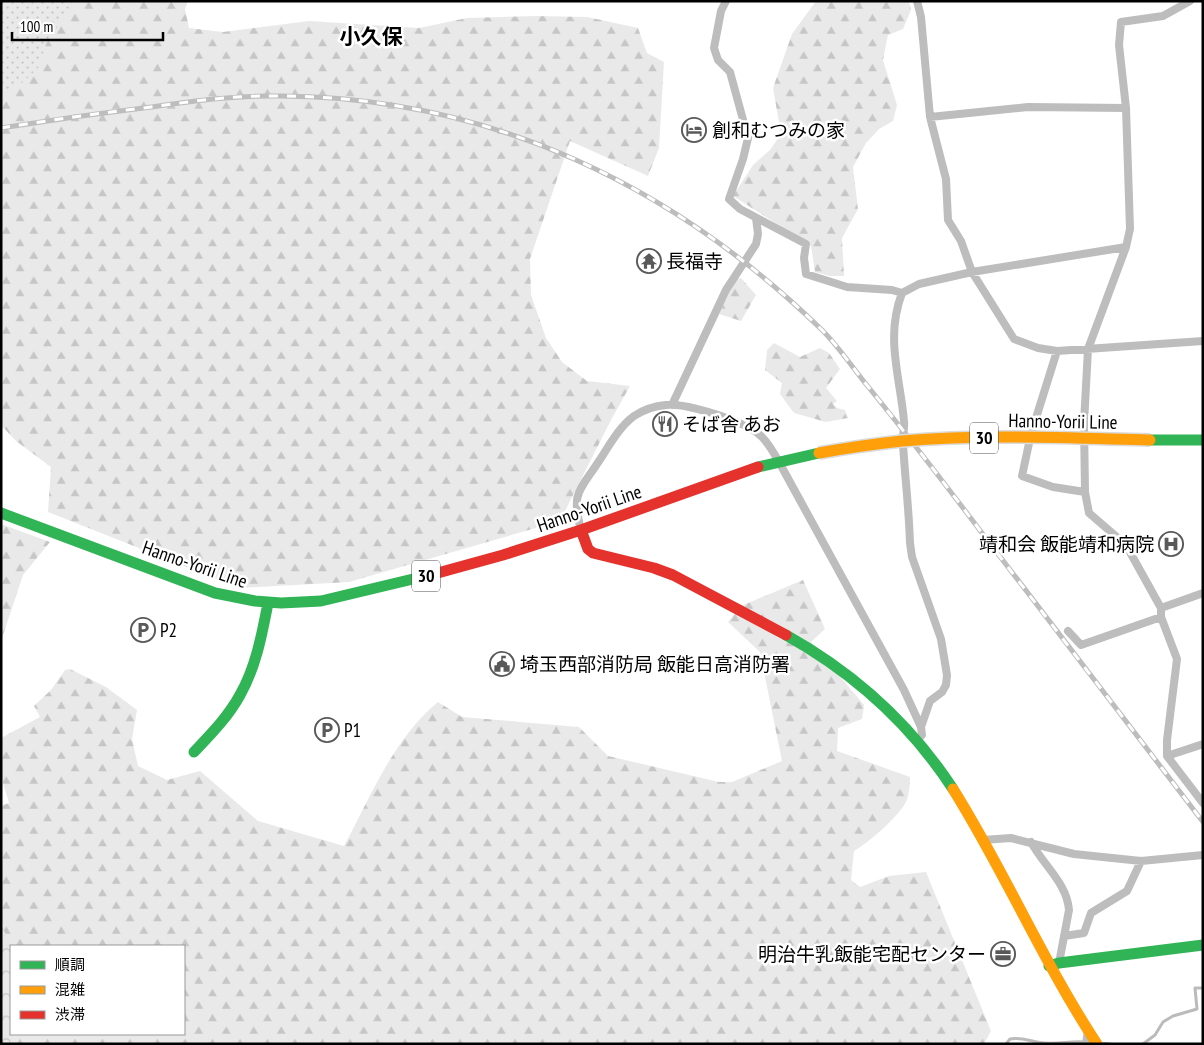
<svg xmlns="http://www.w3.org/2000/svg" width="1204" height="1045" viewBox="0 0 1204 1045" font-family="'PT Sans Narrow','Noto Sans JP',sans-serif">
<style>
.grass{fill:url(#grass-dots)}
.forest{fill:url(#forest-firs);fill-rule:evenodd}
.park{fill:url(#park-crowns)}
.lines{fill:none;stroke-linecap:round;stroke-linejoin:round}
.stream{stroke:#bbb;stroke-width:3}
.street{stroke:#bdbdbd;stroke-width:8}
.fast{stroke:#30b455;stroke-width:11}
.slow{stroke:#ff9f0a;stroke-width:11}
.jam{stroke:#e5322d;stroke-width:11}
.rail-casing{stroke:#bdbdbd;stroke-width:5}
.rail{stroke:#fff;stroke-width:3;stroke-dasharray:9;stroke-linecap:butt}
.slow-bridge-casing{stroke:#dbdbdb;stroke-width:14;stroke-linecap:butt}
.slow-bridge{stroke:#ff9f0a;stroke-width:11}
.labels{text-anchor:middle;stroke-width:5;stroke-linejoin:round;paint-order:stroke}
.shield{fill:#fff;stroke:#4c4c4c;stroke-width:1}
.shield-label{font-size:18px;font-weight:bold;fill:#000}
.poi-label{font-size:19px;fill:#000;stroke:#fff;text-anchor:start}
.street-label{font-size:19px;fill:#000;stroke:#fff}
.quarter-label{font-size:21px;font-weight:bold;fill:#000;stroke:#fff}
</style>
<defs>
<pattern id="grass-dots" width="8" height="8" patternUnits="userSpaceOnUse" patternTransform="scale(1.25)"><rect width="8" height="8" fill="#e9e9e9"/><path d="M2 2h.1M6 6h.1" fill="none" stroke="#c6c6c6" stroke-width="1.8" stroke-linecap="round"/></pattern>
<pattern id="forest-firs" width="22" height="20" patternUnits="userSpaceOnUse" patternTransform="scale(1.25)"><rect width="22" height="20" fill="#e9e9e9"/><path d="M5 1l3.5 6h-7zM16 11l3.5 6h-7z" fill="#c6c6c6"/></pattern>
<pattern id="park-crowns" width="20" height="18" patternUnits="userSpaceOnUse" patternTransform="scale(1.25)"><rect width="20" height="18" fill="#e9e9e9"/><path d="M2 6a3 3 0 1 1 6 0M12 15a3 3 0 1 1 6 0" fill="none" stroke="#c6c6c6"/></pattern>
</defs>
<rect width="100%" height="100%" fill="#fff"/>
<path class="grass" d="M 1,1 L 95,1 L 15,100 L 1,102 Z"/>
<path class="forest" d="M 73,1 L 188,1 L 185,9 L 189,28 L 223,32 L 309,21 L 419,28 L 467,18 L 536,16 L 587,17 L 638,28 L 647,53 L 664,62 L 659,148 L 648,176 L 570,141 L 530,259 L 531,295 L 546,338 L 562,362 L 587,381 L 630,386 L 612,418 L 560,521 L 349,582 L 240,588 L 48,512 L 51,467 L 16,441 L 1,425 L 1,91 L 20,85 L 38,68 L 46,44 L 67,13 Z
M 816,1 L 909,1 L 911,10 L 903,29 L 888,35 L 883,60 L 897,105 L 893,121 L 879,129 L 866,143 L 853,167 L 858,209 L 842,238 L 844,276 L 830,276 L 815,272 L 811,246 L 733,196 L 753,165 L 770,150 L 781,134 L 773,88 L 792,34 Z
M 741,278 L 756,295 L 741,321 L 719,314 L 736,279 Z
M 774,343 L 800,357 L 820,348 L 829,353 L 840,369 L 826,388 L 837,401 L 833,404 L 837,408 L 845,410 L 848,418 L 826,422 L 794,413 L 780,394 L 782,383 L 765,370 L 767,350 Z
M 1,524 L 50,542 L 23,575 L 1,641 Z
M 803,580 L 825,629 L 811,642 L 864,705 L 862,719 L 838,728 L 837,751 L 910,777 C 910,787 909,799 903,807 C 890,824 871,840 854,851 L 851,880 L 860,887 L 889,876 L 926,872 L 991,1031 L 984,1044 L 1,1044 L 1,961 L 6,955 L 1,911 L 1,806 L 9,803 L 1,776 L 1,738 L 40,717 L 34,706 L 51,690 L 65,670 L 70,669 L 106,687 L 137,710 L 132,739 L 138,766 L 167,780 L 200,771 L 258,821 L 344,846 C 371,796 394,738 438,702 L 462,717 L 579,727 L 608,756 L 719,782 L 732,782 L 782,761 L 760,652 L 728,622 L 741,606 ZM 11,946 L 184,946 L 184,1034 L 11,1034 Z"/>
<path class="park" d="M 1,924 L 11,946 L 11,1034 L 13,1044 L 1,1044 Z"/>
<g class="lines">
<path class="stream" d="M 1098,1043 L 1110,1044
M 1006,1044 L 1010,1039 C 1023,1036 1032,1043 1045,1043 C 1058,1044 1071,1041 1084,1042
M 1143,1044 L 1155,1035 L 1163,1022 L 1173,1016 L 1197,1009 L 1195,988 L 1203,988
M 1202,1044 L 1203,1043"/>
<path class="street" d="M 726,1 L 721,11 L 714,48 L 718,60 L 730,72 L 748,138 L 743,159 L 729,199 L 740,209 L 806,244 L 804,258 L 806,274 L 847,287 L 892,290 L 902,293
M 917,1 L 921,17 L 930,117 L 946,179 L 948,220 L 961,241 L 972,272 L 1014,339 L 1038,348 L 1057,351 L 1203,341
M 930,117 L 1028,107 L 1126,108
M 1126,247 L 1088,349 L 1084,423 L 1085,492 L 1089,513 L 1126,545 L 1161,608 L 1161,617 L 1177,659 L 1167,740 L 1167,756 L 1203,803
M 1057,351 L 1031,434 L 1022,476 L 1053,487 L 1085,492
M 672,405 L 726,290 L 756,244 L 758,234 L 756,218
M 581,530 C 571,492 579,492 599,461 C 609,446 619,427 634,416 C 643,410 655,406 666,405 C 687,403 748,422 762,437 C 769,444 774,453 779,462 L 904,690 L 921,727 L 922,735 L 917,740
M 1161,608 L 1203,593
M 1068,631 L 1081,645 L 1161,617
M 921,727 L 930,701 L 942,692 L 946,685 L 947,675 L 941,639 L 912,557 L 910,543 C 909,510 905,477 903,444 C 902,436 905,428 904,421 C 900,376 885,338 902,293 L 919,284 L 972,272 L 1126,247 L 1130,229 L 1126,108 L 1119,45 L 1121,22 L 1163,16 L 1190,1
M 1167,756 L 1203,744
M 983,840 L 1011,838 L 1074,854 L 1141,861 L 1203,855
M 1031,842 C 1043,865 1067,883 1069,910 L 1059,963
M 1064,936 L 1084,933 L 1091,913 L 1127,891 L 1141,861
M 1086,1044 L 1088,1030"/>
<path class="fast" d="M 1150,440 L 1203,440
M 758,467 L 819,453
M 1,513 L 215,593 L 255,601 L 281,603 L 321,601 L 434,574
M 786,635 C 854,673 910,723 953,789
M 194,752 C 211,734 228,717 240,695 C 256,667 262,634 268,603
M 1049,966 L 1059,963 L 1203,945"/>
<path class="slow" d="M 953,789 C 1005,872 1043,962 1097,1044"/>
<path class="jam" d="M 581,530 L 588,549 L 593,553 L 654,568 L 673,575 L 786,635
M 434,574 L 503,555 L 581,530 L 758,467"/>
<defs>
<path id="rail" d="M 1,128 C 51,120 101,113 151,107 C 194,101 236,95 280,96 C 490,97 673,185 822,330 C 840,348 854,370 870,389 C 908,436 945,484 982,533 C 1055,629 1129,725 1203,822"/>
</defs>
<use href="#rail" class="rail-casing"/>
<use href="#rail" class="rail"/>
<defs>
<path id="slow-bridge" d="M 819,453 C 847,448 874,444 902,441 C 985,434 1067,438 1150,440"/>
</defs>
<use href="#slow-bridge" class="slow-bridge-casing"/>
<use href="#slow-bridge" class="slow-bridge"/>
</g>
<defs>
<symbol id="hotel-ring" viewBox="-11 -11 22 22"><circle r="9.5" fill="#fff" stroke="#595959" stroke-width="1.5"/><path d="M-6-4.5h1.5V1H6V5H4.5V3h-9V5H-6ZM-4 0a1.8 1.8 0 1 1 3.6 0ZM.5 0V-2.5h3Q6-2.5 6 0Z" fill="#595959"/></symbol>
<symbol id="temple-ring" viewBox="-11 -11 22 22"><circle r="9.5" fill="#fff" stroke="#595959" stroke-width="1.5"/><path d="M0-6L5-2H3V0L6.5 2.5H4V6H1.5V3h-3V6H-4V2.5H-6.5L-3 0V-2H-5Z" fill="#595959"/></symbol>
<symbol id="restaurant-ring" viewBox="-11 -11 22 22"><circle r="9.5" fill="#fff" stroke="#595959" stroke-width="1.5"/><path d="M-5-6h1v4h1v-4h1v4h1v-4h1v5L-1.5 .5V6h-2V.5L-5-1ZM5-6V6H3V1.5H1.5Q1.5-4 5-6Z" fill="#595959"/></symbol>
<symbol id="hospital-ring" viewBox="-11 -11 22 22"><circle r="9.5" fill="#fff" stroke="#595959" stroke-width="1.5"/><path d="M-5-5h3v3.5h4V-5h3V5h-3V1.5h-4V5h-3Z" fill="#595959"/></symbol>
<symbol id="parking-ring" viewBox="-11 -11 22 22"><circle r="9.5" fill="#fff" stroke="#595959" stroke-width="1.5"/><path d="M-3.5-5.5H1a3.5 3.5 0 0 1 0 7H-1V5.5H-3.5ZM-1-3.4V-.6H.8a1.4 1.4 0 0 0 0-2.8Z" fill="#595959"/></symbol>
<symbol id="civic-ring" viewBox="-11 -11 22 22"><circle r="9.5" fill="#fff" stroke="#595959" stroke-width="1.5"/><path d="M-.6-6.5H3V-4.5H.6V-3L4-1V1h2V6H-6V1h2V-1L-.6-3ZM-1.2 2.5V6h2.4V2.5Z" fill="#595959"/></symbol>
<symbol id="office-ring" viewBox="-11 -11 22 22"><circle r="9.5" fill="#fff" stroke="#595959" stroke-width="1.5"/><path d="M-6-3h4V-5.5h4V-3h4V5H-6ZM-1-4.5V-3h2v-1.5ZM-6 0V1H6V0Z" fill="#595959"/></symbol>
</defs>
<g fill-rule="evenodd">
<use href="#hotel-ring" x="680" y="116" width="28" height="28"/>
<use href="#temple-ring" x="635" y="247" width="28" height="28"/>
<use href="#restaurant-ring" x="651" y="410" width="28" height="28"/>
<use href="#hospital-ring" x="1157" y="530" width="28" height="28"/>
<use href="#parking-ring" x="129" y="616" width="28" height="28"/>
<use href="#civic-ring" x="488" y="650" width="28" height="28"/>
<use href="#parking-ring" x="313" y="716" width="28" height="28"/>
<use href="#office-ring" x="989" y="940" width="28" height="28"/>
</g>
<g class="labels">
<g class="shield">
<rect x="970" y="422.5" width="28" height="31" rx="4"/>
<rect x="412" y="560.5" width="28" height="31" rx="4"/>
</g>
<g class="shield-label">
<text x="984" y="444">30</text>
<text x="426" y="582">30</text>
</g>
<g class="poi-label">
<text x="712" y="137">創和むつみの家</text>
<text x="666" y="268">長福寺</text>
<text x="682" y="431">そば舎 あお</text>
<text x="1154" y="551" text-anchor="end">靖和会 飯能靖和病院</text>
<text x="160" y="637">P2</text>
<text x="520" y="671">埼玉西部消防局 飯能日高消防署</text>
<text x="344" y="737">P1</text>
<text x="986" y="961" text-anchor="end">明治牛乳飯能宅配センター</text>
</g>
<g class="street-label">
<text transform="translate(1063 421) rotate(1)" y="7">Hanno-Yorii Line</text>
<text transform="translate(589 508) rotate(-19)" y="7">Hanno-Yorii Line</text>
<text transform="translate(195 564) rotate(19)" y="7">Hanno-Yorii Line</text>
</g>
<g class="quarter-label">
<text x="371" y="44">小久保</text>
</g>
</g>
<rect width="1204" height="1045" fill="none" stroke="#000000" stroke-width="5"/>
<rect x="10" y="945" width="175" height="90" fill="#ffffff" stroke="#999999"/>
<rect x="20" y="961" width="25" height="8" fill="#30b455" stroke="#999999"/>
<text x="55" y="970" font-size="15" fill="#000000">順調</text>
<rect x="20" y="986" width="25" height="8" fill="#ff9f0a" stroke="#999999"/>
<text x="55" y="995" font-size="15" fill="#000000">混雑</text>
<rect x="20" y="1011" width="25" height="8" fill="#e5322d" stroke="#999999"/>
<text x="55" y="1020" font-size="15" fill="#000000">渋滞</text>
<path d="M12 32v8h151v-8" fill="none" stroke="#000000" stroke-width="2.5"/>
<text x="20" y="32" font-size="15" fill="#000000" stroke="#ffffff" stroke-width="4" paint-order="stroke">100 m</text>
</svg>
